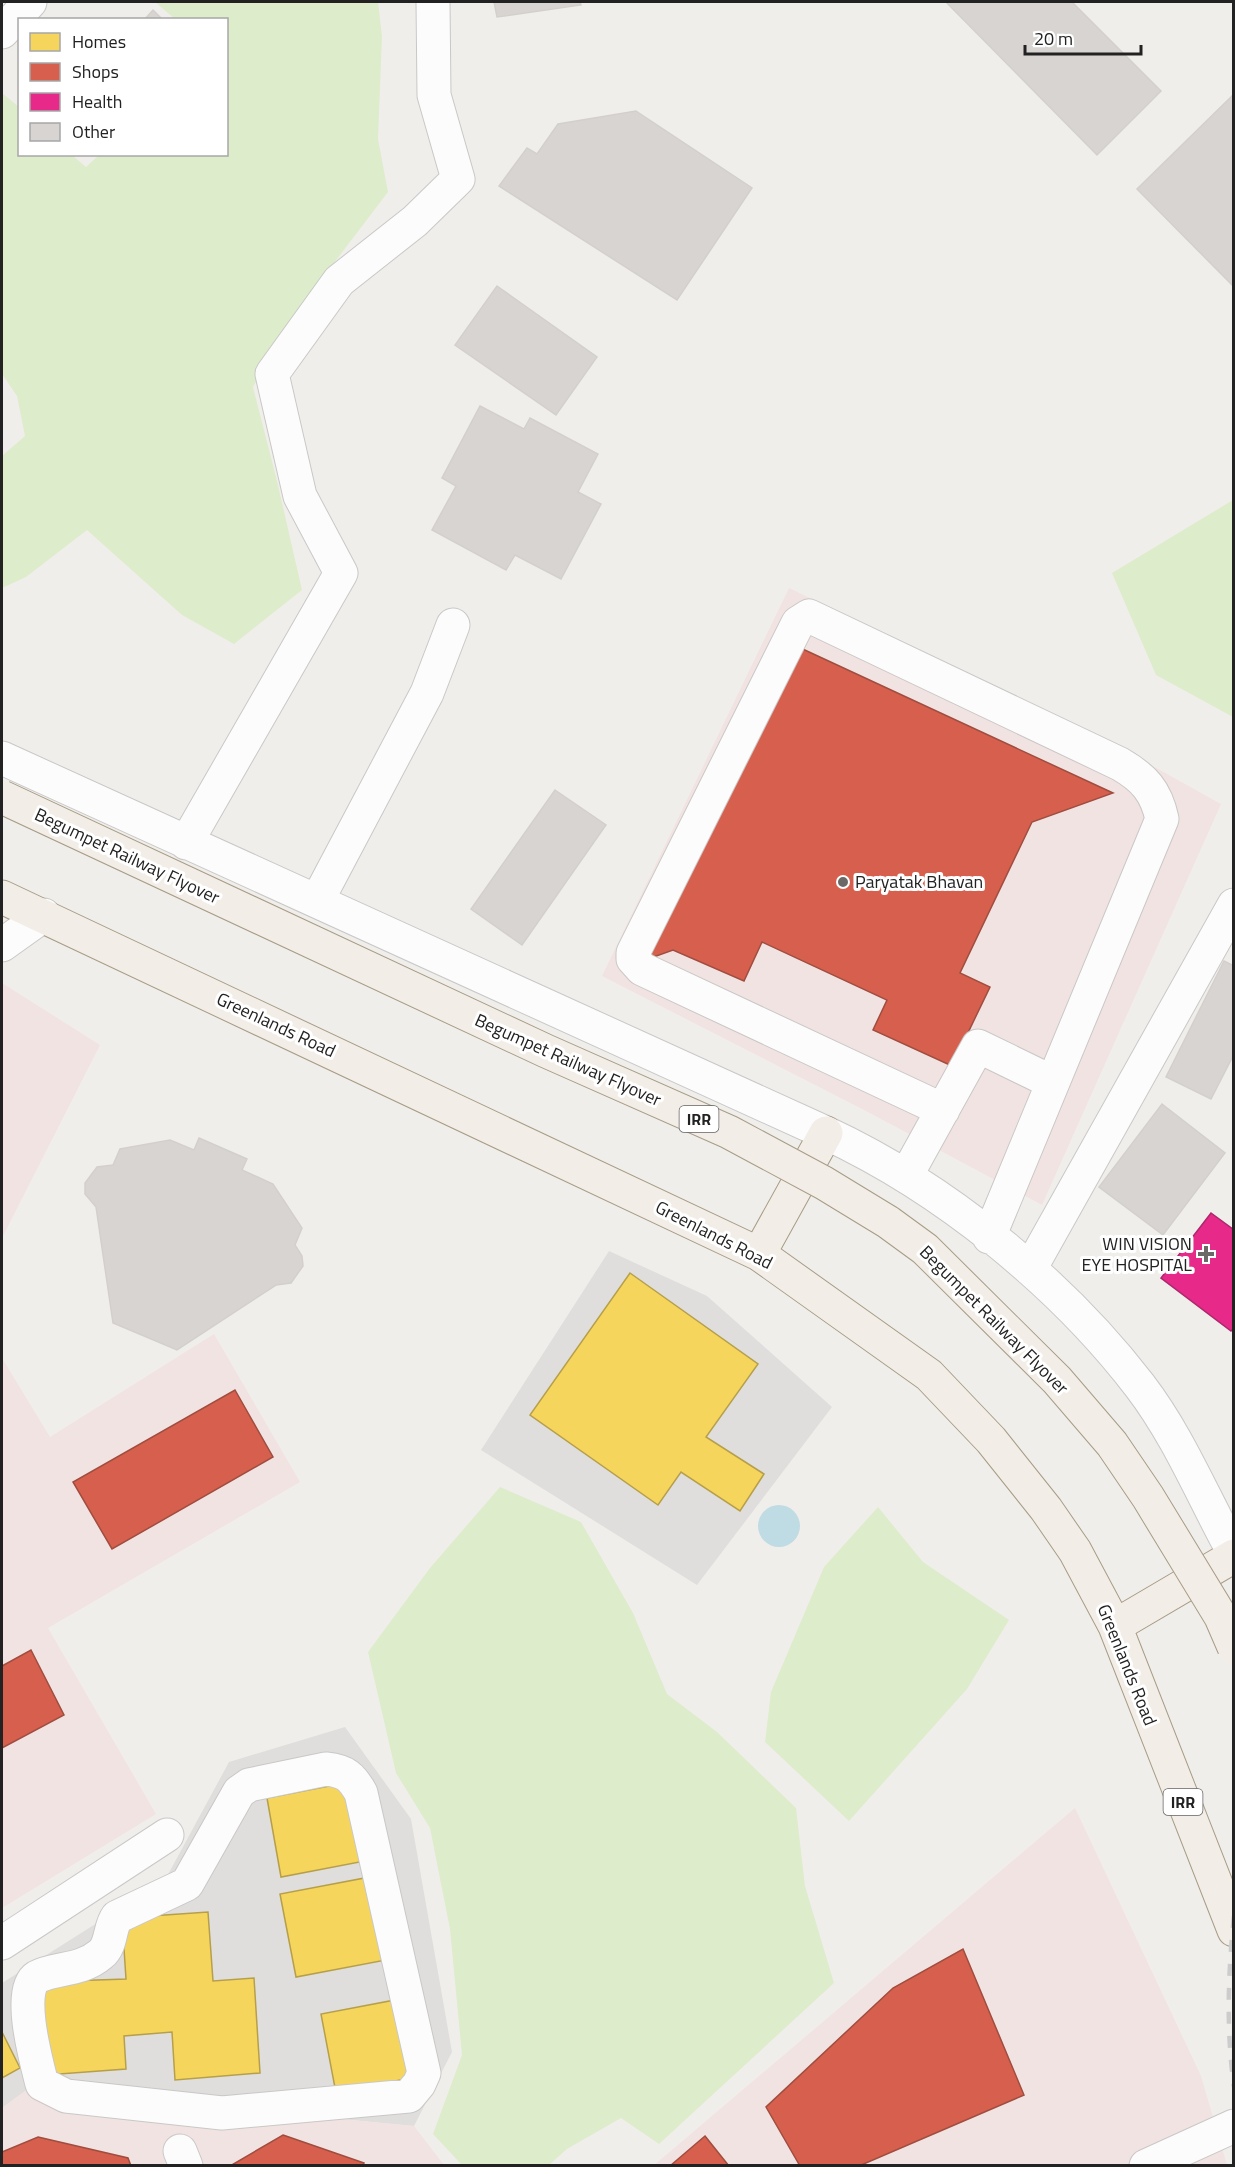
<svg xmlns="http://www.w3.org/2000/svg" width="1235" height="2167" viewBox="0 0 1235 2167" font-family="'Titillium Web',sans-serif">
<style>
.residential{fill:#dfdedc}
.commercial{fill:#f1e3e1}
.grass{fill:#ddeccb}
.water{fill:#bfdbe3}
.homes{fill:#f6d55c;stroke:#b69f4b;stroke-width:1.5}
.shops{fill:#d6604d;stroke:#a04d40;stroke-width:1.5}
.health{fill:#e7298a;stroke:#ac276b;stroke-width:1.5}
.building{fill:#d7d4d2;stroke:#d3d0cc;stroke-width:1.5}
.lines{fill:none;stroke-linecap:round;stroke-linejoin:round}
.minor-casing{stroke:#c9c8c7;stroke-width:35}
.major-casing{stroke:#a79c86;stroke-width:35}
.minor{stroke:#fdfcfc;stroke-width:33}
.major{stroke:#f3ede7;stroke-width:33}
.rail{stroke:#ccc;stroke-width:4.5;stroke-dasharray:12 12;stroke-linecap:butt}
.major-bridge-casing{stroke:#a79c86;stroke-width:35;stroke-linecap:butt}
.major-bridge{stroke:#f3ede7;stroke-width:33}
.poi-dot{fill:#6a6968;stroke:#fff;stroke-width:2}
.labels{text-anchor:middle;stroke-width:6;stroke-linejoin:round;paint-order:stroke}
.shield{fill:#fff;stroke:#646464;stroke-width:1.5}
.shield-label{font-size:16px;font-weight:bold;fill:#222}
.street-label{font-size:18px;fill:#222;stroke:#fff}
.poi-label{font-size:18px;fill:#222;stroke:#fff;text-anchor:start}
</style>
<rect width="100%" height="100%" fill="#f0eeeb"/>
<path class="residential" d="M 609,1251 L 707,1296 L 832,1407 L 697,1585 L 481,1450 Z
M 345,1727 L 411,1819 L 452,2052 L 414,2126 L 28,2089 L 2,2108 L 2,1983 L 165,1880 L 229,1762 Z"/>
<path class="commercial" d="M 789,588 L 1115,745 L 1221,804 L 1042,1205 L 868,1112 L 602,976 Z
M 2,983 L 100,1045 L 2,1238 Z
M 214,1334 L 300,1482 L 48,1628 L 156,1814 L 2,1908 L 2,1358 L 50,1437 Z
M 1075,1808 L 1201,2076 L 1227,2165 L 653,2166 Z
M 28,2089 L 414,2126 L 444,2165 L 2,2165 L 2,2108 Z"/>
<path class="grass" d="M 155,2 L 378,2 L 382,36 L 378,139 L 388,192 L 286,326 L 253,387 L 277,481 L 302,590 L 234,644 L 182,615 L 87,530 L 26,577 L 2,588 L 2,456 L 25,436 L 17,396 L 2,374 L 2,93 L 19,107 L 20,154 L 72,155 L 86,167 L 99,155 L 226,154 L 226,20 L 175,19 Z
M 1233,500 L 1234,501 L 1233,717 L 1156,675 L 1112,573 Z
M 500,1487 L 581,1522 L 633,1613 L 667,1694 L 717,1732 L 796,1808 L 805,1886 L 834,1983 L 659,2144 L 621,2118 L 567,2149 L 549,2165 L 462,2165 L 433,2134 L 462,2055 L 450,1929 L 430,1828 L 396,1773 L 368,1652 L 430,1568 Z
M 878,1507 L 923,1562 L 1009,1620 L 967,1689 L 849,1821 L 765,1742 L 771,1692 L 824,1567 Z"/>
<path class="water" d="M758 1526a21 21 0 1 1 42 0a21 21 0 1 1-42 0Z"/>
<path class="homes" d="M 630,1273 L 758,1364 L 706,1437 L 764,1474 L 740,1511 L 681,1472 L 658,1505 L 530,1415 Z
M 350,1782 L 365,1861 L 281,1877 L 267,1798 Z
M 370,1877 L 386,1960 L 296,1977 L 280,1894 Z
M 208,1912 L 213,1981 L 254,1978 L 260,2073 L 175,2080 L 172,2032 L 124,2036 L 126,2069 L 46,2075 L 39,1982 L 126,1979 L 122,1918 Z
M 395,2000 L 410,2078 L 336,2093 L 321,2014 Z
M 2,2032 L 20,2068 L 2,2078 Z"/>
<path class="shops" d="M 794,645 L 1113,793 L 1032,822 L 960,973 L 990,987 L 952,1066 L 873,1030 L 887,1000 L 762,942 L 744,981 L 673,950 L 648,959 Z
M 235,1390 L 273,1457 L 112,1549 L 73,1482 Z
M 31,1650 L 64,1715 L 2,1748 L 2,1666 Z
M 963,1949 L 1024,2095 L 859,2166 L 800,2166 L 766,2107 L 893,1988 Z
M 283,2135 L 364,2163 L 363,2166 L 230,2166 Z
M 705,2136 L 729,2166 L 670,2166 Z
M 38,2137 L 128,2158 L 131,2166 L 2,2166 L 2,2152 Z"/>
<path class="health" d="M 1211,1213 L 1234,1230 L 1234,1328 L 1231,1331 L 1161,1278 Z"/>
<path class="building" d="M 494,2 L 580,2 L 581,5 L 497,17 Z
M 946,2 L 1072,2 L 1161,91 L 1097,155 Z
M 153,10 L 163,20 L 144,20 Z
M 1234,94 L 1234,287 L 1137,189 Z
M 636,111 L 752,188 L 677,300 L 499,186 L 527,148 L 537,154 L 558,124 Z
M 497,286 L 597,357 L 556,415 L 455,345 Z
M 480,406 L 524,429 L 530,418 L 598,454 L 578,492 L 601,504 L 561,579 L 515,555 L 506,570 L 432,530 L 456,486 L 442,478 Z
M 555,790 L 606,825 L 522,945 L 471,909 Z
M 1224,961 L 1234,966 L 1234,1054 L 1211,1099 L 1166,1077 Z
M 1162,1104 L 1225,1153 L 1163,1235 L 1099,1187 Z
M 199,1138 L 247,1159 L 242,1170 L 273,1184 L 302,1228 L 295,1245 L 302,1256 L 303,1266 L 291,1283 L 276,1285 L 177,1350 L 113,1323 L 96,1207 L 85,1194 L 85,1183 L 97,1167 L 113,1165 L 120,1149 L 170,1140 L 194,1150 Z"/>
<g class="lines">
<defs>
<path id="minor" d="M 2,32 L 30,2
M 2,758 L 826,1133 C 944,1188 1061,1283 1140,1386 C 1179,1437 1203,1497 1234,1553
M 186,843 L 341,573 L 300,496 L 272,374 L 339,281 L 415,221 L 458,179 L 434,95 L 433,2
M 317,901 L 427,693 L 453,625
M 2,945 L 44,915
M 943,1110 L 642,969 L 633,959 L 633,953 L 798,623 L 809,616 L 1120,764 C 1144,778 1156,791 1162,819 L 989,1237
M 906,1176 L 978,1046 L 1052,1082
M 1030,1269 L 1234,905
M 326,1769 C 346,1771 352,1777 361,1793 L 424,2073 L 419,2084 L 409,2096 L 222,2113 L 66,2096 L 42,2084 C 37,2064 16,1990 37,1977 C 55,1967 80,1972 101,1954 C 112,1945 109,1928 117,1917 L 187,1884 L 239,1792 L 249,1785 Z
M 2,1943 L 167,1835
M 180,2151 L 186,2166
M 1146,2166 L 1234,2126"/>
<path id="major" d="M 2,897 L 759,1254 L 929,1375 L 991,1440 L 1046,1509 L 1075,1551 L 1115,1626 L 1234,1930
M 759,1254 L 826,1133
M 1115,1626 L 1234,1556"/>
</defs>
<use href="#minor" class="minor-casing"/>
<use href="#major" class="major-casing"/>
<use href="#minor" class="minor"/>
<use href="#major" class="major"/>
<path class="rail" d="M 1234,1916 C 1228,1974 1226,2029 1234,2087"/>
<defs>
<path id="major-bridge" d="M 2,797 L 546,1051 L 729,1132 L 824,1183 L 888,1222 L 925,1249 L 1057,1380 L 1112,1444 L 1148,1497 L 1221,1617 L 1234,1647"/>
</defs>
<use href="#major-bridge" class="major-bridge-casing"/>
<use href="#major-bridge" class="major-bridge"/>
</g>
<g class="poi-dot">
<circle cx="843" cy="882" r="6"/>
<path d="M1203 1245h6v6h6v6h-6v6h-6v-6h-6v-6h6z"/>
</g>
<g class="labels">
<g class="shield">
<rect x="679.5" y="1106" width="39" height="26" rx="4.5"/>
<rect x="1163.5" y="1789" width="39" height="26" rx="4.5"/>
</g>
<g class="shield-label">
<text x="699" y="1125">IRR</text>
<text x="1183" y="1808">IRR</text>
</g>
<g class="street-label">
<text transform="translate(127 856) rotate(25)" y="6">Begumpet Railway Flyover</text>
<text transform="translate(276 1025) rotate(25)" y="6">Greenlands Road</text>
<text transform="translate(568 1060) rotate(24)" y="6">Begumpet Railway Flyover</text>
<text transform="translate(714 1235) rotate(27)" y="6">Greenlands Road</text>
<text transform="translate(994 1320) rotate(45)" y="6">Begumpet Railway Flyover</text>
<text transform="translate(1127 1665) rotate(68)" y="6">Greenlands Road</text>
</g>
<g class="poi-label">
<text x="855" y="888">Paryatak Bhavan</text>
<text x="1192" y="1250" text-anchor="end">WIN VISION<tspan x="1192" dy="21">EYE HOSPITAL</tspan></text>
</g>
</g>
<rect width="1235" height="2167" fill="none" stroke="#222222" stroke-width="6"/>
<rect x="18" y="18" width="210" height="138" fill="#ffffff" stroke="#a7a7a7" stroke-width="1.5"/>
<rect x="30" y="33" width="30" height="18" fill="#f6d55c" stroke="#a7a7a7" stroke-width="1.5"/>
<text x="72" y="48" font-size="18" fill="#222222">Homes</text>
<rect x="30" y="63" width="30" height="18" fill="#d6604d" stroke="#a7a7a7" stroke-width="1.5"/>
<text x="72" y="78" font-size="18" fill="#222222">Shops</text>
<rect x="30" y="93" width="30" height="18" fill="#e7298a" stroke="#a7a7a7" stroke-width="1.5"/>
<text x="72" y="108" font-size="18" fill="#222222">Health</text>
<rect x="30" y="123" width="30" height="18" fill="#d7d4d2" stroke="#a7a7a7" stroke-width="1.5"/>
<text x="72" y="138" font-size="18" fill="#222222">Other</text>
<path d="M1025 45v9h116v-9" fill="none" stroke="#222222" stroke-width="3"/>
<text x="1034" y="45" font-size="18" fill="#222222" stroke="#ffffff" stroke-width="4.5" paint-order="stroke">20 m</text>
</svg>
